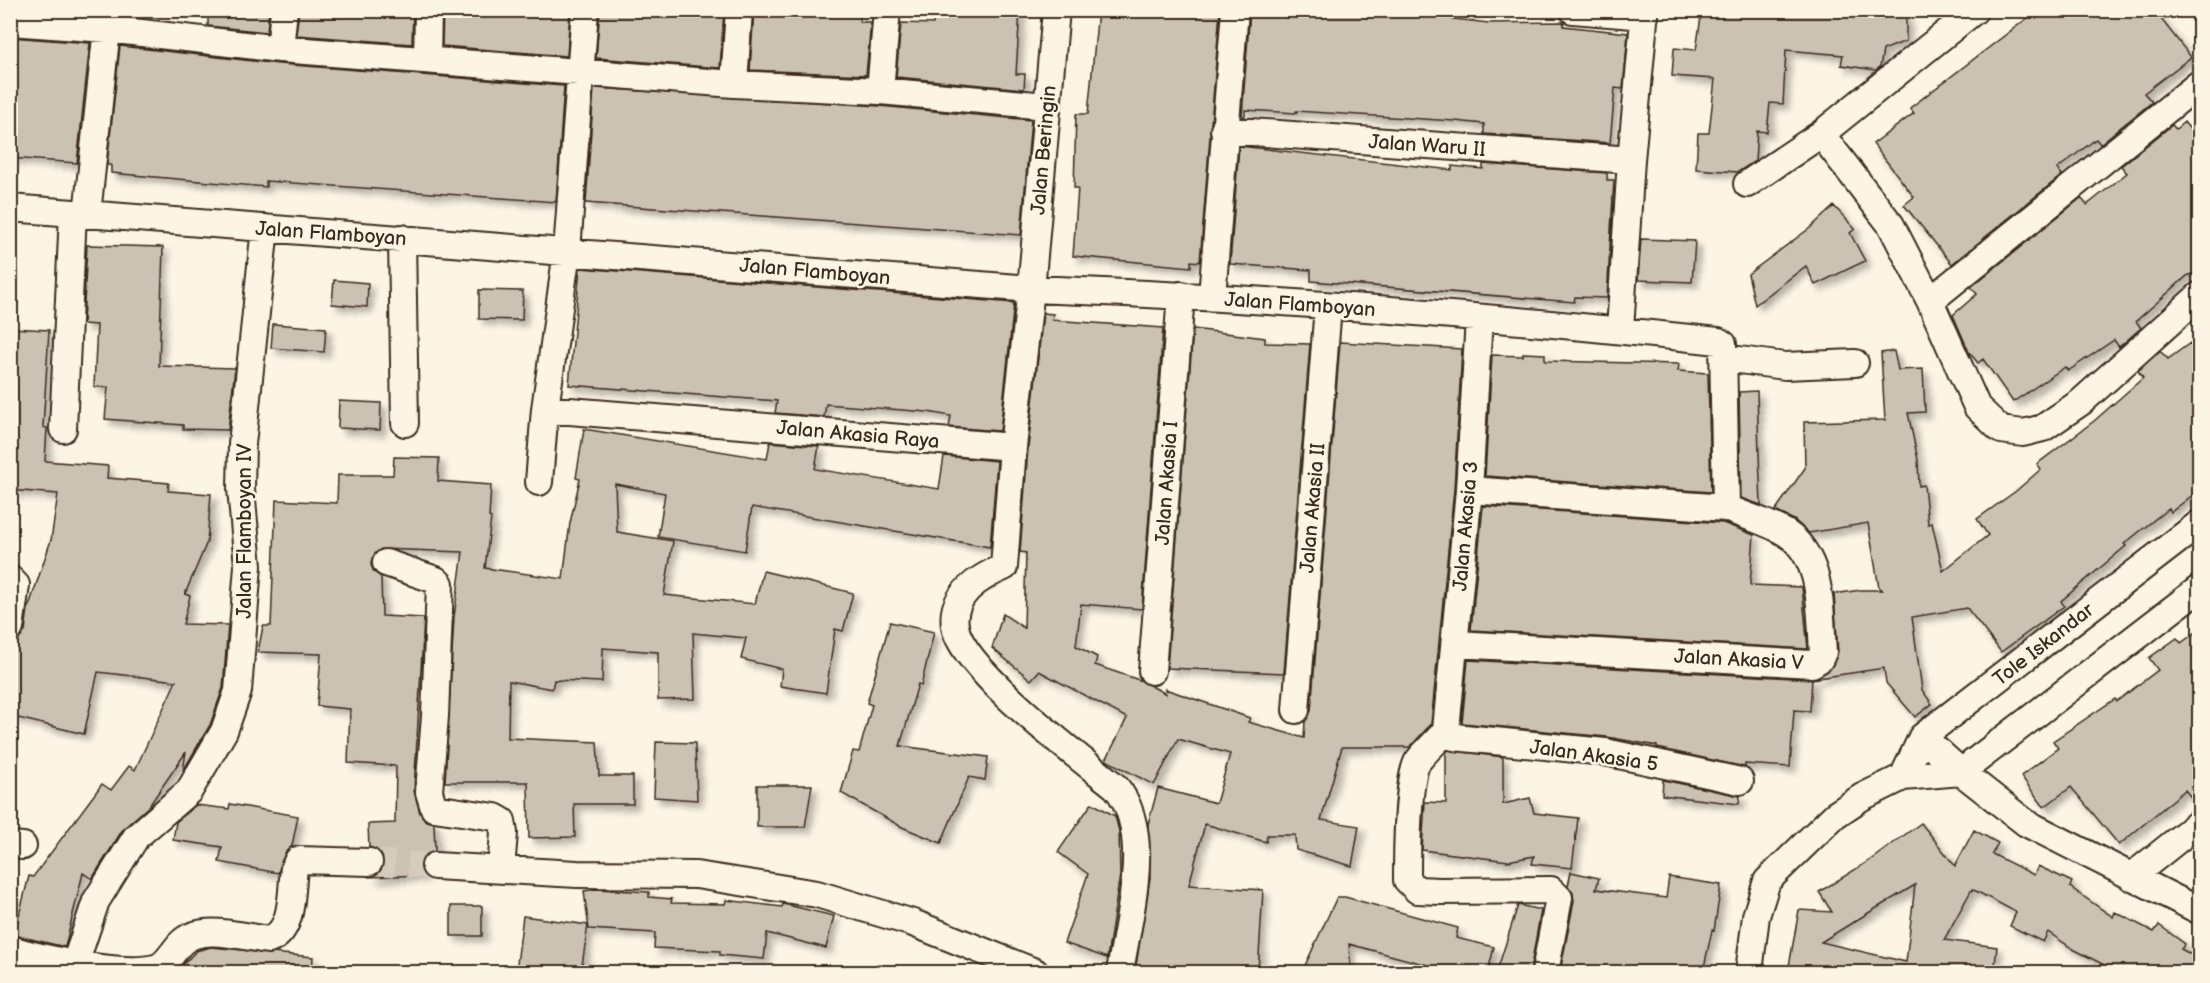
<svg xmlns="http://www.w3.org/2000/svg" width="2210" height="983" viewBox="0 0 2210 983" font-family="'Balsamiq Sans',sans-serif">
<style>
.building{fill:#ccc2b3;stroke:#3b2a1e;stroke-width:1.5;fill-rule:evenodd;filter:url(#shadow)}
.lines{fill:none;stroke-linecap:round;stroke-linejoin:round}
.minor-tunnel{stroke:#d5ccbd;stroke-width:26;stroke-dasharray:26 13;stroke-linecap:butt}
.minor-casing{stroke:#3b2a1e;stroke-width:30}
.minor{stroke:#fcf5e5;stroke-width:26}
.labels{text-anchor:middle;stroke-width:5;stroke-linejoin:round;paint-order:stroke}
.street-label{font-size:20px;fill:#3b2a1e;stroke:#fcf5e5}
</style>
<defs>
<filter id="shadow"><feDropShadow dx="5.5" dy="5.5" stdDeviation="3" flood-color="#0004"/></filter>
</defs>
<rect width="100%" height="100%" fill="#fcf5e5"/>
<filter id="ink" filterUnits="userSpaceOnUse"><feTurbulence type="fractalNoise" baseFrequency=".0167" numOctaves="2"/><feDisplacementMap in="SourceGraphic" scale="12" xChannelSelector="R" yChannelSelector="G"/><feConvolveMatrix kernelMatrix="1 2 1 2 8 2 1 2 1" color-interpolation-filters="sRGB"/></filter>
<g filter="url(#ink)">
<path class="building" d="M 208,10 L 269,10 L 267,32 L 208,26 Z
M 299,10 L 413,10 L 412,44 L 296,35 Z
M 443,10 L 570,10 L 567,56 L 442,46 Z
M 600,10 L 724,10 L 720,68 L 596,58 Z
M 754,10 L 860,14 L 860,22 L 871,22 L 866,75 L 750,70 Z
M 933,10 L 1020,10 L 1016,74 L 1025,74 L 1024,89 L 896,77 L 901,23 L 933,24 Z
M 1098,10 L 1220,11 L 1200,262 L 1191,261 L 1191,267 L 1073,256 L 1078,188 L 1074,188 L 1076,114 L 1088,114 Z
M 1250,10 L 1383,11 L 1489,23 L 1564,22 L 1563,26 L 1628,33 L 1623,89 L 1615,88 L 1610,143 L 1484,134 L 1484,124 L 1455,121 L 1296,111 L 1296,113 L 1245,110 L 1245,116 L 1242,116 Z
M 1702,10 L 1906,14 L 1906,41 L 1883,50 L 1880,67 L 1876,70 L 1841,65 L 1843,55 L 1786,50 L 1783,104 L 1770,103 L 1767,132 L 1757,131 L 1755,161 L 1738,172 L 1696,169 L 1698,133 L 1709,133 L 1715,79 L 1672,76 L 1674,48 L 1696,50 Z
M 2038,10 L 2154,10 L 2191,57 L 2144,93 L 2152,102 L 2100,144 L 2096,139 L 2057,169 L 2062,175 L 1952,264 L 1904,205 L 1914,197 L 1873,144 L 1914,113 L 1910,108 Z
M 10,37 L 90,43 L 77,163 L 10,158 Z
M 120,46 L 279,64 L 564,86 L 556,202 L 266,181 L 266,187 L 111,173 L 111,165 L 107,165 Z
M 594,88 L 879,106 L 1031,120 L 1021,235 L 586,203 Z
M 2184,122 L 2199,140 L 2199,271 L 2187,276 L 2136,321 L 2141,328 L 2119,347 L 2114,340 L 2068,371 L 2065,367 L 2013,402 L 1983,359 L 1978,363 L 1969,352 L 1953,315 L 1977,294 L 1971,287 L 2081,198 L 2087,205 L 2127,173 L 2121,166 L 2172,125 L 2176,129 Z
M 1239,146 L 1452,170 L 1452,166 L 1483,169 L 1483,164 L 1607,173 L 1607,180 L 1614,180 L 1607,298 L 1575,297 L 1574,302 L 1311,281 L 1311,270 L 1230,264 Z
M 1834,206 L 1855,229 L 1850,233 L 1865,261 L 1815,285 L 1806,266 L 1755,305 L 1748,274 L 1810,228 Z
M 1641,239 L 1695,241 L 1692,282 L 1638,280 Z
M 87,245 L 163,247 L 159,366 L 235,368 L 228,430 L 183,429 L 183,425 L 105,419 L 108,387 L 94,387 L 97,325 L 83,324 Z
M 580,268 L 1014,303 L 1000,431 L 949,427 L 951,416 L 928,412 L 826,404 L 824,417 L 775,413 L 777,401 L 569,385 Z
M 334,280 L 368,283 L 367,307 L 332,304 Z
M 479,290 L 523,291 L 522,320 L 479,319 Z
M 1043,313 L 1053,314 L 1052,320 L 1163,328 L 1142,609 L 1081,604 L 1076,646 L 1097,657 L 1095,665 L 1142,681 L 1166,694 L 1165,689 L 1250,718 L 1248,722 L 1304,738 L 1305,722 L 1311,711 L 1340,342 L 1462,349 L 1454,489 L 1431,724 L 1410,747 L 1342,747 L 1321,820 L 1359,826 L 1352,866 L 1296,850 L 1295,835 L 1267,835 L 1266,842 L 1205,824 L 1189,885 L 1263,890 L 1258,972 L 1135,972 L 1150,878 L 1148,824 L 1158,788 L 1216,803 L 1230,754 L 1178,739 L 1154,785 L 1106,760 L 1127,718 L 1039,671 L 1031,680 L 992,648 L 1003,614 L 1024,628 L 1026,553 L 1020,552 L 1028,448 Z
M 273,324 L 326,328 L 324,352 L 271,348 Z
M 10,328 L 49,330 L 43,427 L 47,428 L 45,461 L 108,466 L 107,478 L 169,483 L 168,491 L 211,494 L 207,542 L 185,594 L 190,596 L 183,624 L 228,625 L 223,688 L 210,725 L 183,771 L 186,752 L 149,806 L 123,829 L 92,879 L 83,873 L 65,947 L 14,935 L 29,876 L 33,877 L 102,784 L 111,790 L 129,766 L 135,770 L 176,681 L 98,672 L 84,734 L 10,716 L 10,660 L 17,641 L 25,631 L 28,609 L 51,540 L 58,494 L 10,490 Z
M 1193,329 L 1265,338 L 1265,343 L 1310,344 L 1284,673 L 1167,668 Z
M 2190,343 L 2199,356 L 2199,490 L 2171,512 L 2169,508 L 2124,544 L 2126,546 L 2061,601 L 2064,606 L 2001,652 L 1967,608 L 1912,617 L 1922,690 L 1932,704 L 1915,717 L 1886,683 L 1884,668 L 1812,679 L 1810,711 L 1794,710 L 1790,767 L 1745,764 L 1745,767 L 1657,748 L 1657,746 L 1607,737 L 1462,723 L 1468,660 L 1811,679 L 1828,671 L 1838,652 L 1834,594 L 1861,590 L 1882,590 L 1879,588 L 1868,523 L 1809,533 L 1794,520 L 1775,511 L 1805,468 L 1804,422 L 1885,420 L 1881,353 L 1894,351 L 1898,370 L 1923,369 L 1925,412 L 1908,413 L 1918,460 L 1919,486 L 1924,485 L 1928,524 L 1932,523 L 1943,571 L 1988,535 L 1977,519 L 2016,491 L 2041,469 L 2037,464 L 2094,421 L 2143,378 L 2138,371 L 2160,351 L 2168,359 Z
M 1523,353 L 1545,354 L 1545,361 L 1679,364 L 1678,371 L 1708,373 L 1711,492 L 1485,476 L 1492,355 L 1523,356 Z
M 1757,391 L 1759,454 L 1761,505 L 1741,498 L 1739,392 Z
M 339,401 L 381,403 L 380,430 L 338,428 Z
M 584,429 L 767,459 L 770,442 L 819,446 L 815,469 L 939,489 L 944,456 L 997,461 L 990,547 L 752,507 L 745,551 L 658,537 L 665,493 L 615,484 L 617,532 L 673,541 L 664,595 L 755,604 L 763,571 L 853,593 L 843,631 L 835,629 L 826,693 L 780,686 L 782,669 L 741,659 L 746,638 L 693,633 L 695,699 L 658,700 L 658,652 L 603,648 L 602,682 L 554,680 L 552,689 L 509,681 L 508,738 L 597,742 L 599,776 L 633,776 L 633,804 L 574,804 L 575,837 L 529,838 L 528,782 L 445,782 L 454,617 L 463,552 L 381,549 L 372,558 L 371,565 L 374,572 L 381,577 L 382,616 L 424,618 L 414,791 L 420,813 L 425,820 L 434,823 L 435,851 L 422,858 L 420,866 L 424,875 L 370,877 L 381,870 L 384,862 L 377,850 L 369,847 L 368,824 L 395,823 L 396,766 L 348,763 L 350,709 L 317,706 L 321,654 L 258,652 L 263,626 L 271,626 L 276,500 L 337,503 L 338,475 L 393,475 L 394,457 L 439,458 L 438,481 L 491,485 L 489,517 L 491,518 L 485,568 L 563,579 L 570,523 L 580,479 L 576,478 Z
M 1483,506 L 1723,523 L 1754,535 L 1750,585 L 1802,587 L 1808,649 L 1471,630 Z
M 890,622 L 934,632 L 921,686 L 918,684 L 900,746 L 988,757 L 985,780 L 969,777 L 941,843 L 902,827 L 841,793 L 853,751 L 859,752 L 872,705 L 867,703 Z
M 2199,630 L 2199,807 L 2185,790 L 2119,845 L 2071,787 L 2044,807 L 2021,776 L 2058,748 L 2053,741 L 2115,699 L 2117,701 L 2158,670 L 2149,658 L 2177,638 L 2181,643 Z
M 656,742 L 695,743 L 697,800 L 654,797 Z
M 1448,750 L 1503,757 L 1503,804 L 1530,798 L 1534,813 L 1578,818 L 1572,868 L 1532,864 L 1534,856 L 1508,861 L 1422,850 L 1425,802 L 1446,803 L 1446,753 Z
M 1663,780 L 1740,796 L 1739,804 L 1662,795 Z
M 757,785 L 812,785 L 805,827 L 757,827 Z
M 1092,803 L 1115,816 L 1119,831 L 1120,875 L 1107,958 L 1064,943 L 1088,874 L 1058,852 Z
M 230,804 L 298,816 L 292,846 L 285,853 L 278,873 L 219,862 L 222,847 L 173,840 L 176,822 L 196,805 L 229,809 Z
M 1921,823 L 1955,866 L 1974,830 L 1998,843 L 1992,854 L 2034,875 L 2038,866 L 2072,882 L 2070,887 L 2113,917 L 2115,912 L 2154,932 L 2159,925 L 2185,944 L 2181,949 L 2199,959 L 2199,972 L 2118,972 L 2073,949 L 2048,932 L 2043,942 L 2010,926 L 2016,912 L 1972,889 L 1944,940 L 1997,947 L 1994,972 L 1788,972 L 1799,910 L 1832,912 L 1819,892 L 1869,861 ZM 1915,885 L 1906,962 L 1821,942 L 1855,921 Z
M 1571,872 L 1599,878 L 1596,889 L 1666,898 L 1669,877 L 1721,885 L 1714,931 L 1712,930 L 1703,972 L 1560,972 L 1574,901 L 1573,893 L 1568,886 Z
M 597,889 L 649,892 L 649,897 L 672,899 L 671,903 L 725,904 L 726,900 L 782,907 L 783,904 L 834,916 L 826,948 L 767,933 L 764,959 L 720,955 L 720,951 L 654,948 L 655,933 L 589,929 L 584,891 Z
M 1337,897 L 1345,897 L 1458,928 L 1456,938 L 1494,947 L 1488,972 L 1453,972 L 1349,944 L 1351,972 L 1302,972 Z
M 1518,905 L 1541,910 L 1530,972 L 1512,972 L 1498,968 Z
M 451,906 L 482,906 L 482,936 L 451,936 Z
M 523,916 L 588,925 L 581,972 L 516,972 Z
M 211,947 L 313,957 L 312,972 L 176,972 L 196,951 Z"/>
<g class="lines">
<path class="minor-tunnel" d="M 369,862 L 435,866"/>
<defs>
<path id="minor" d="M 1573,10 L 1645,16
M 1975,10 L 1821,134 L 1891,225 L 1930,301 L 1977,407 L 2001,430 L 2023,433 L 2043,428 L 2081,402 L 2200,295
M 10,22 L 107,29 L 280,49 L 734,84 L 880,91 L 1047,106
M 280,49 L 284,10
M 427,60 L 428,10
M 734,84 L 739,10
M 880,91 L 887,10
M 1224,130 L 1631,160
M 1747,184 L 1821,134
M 10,208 L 1031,289 C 1260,297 1490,316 1718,341 L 1723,344 L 1726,508 L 1469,490
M 87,214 L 109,10
M 402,238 L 405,423
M 1212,297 L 1235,10
M 1930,301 L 2200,83
M 1479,318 L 1469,490 L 1446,730 L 1454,737 L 1605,752 L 1740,781
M 1620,330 L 1631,160 L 1645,10
M 1724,358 L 1785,366 L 1855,363
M 545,409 L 1013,447 L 1031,289 L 1056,10
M 63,429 L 73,213
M 1013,447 L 1004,567 C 980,577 950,595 955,626 C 961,669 1080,758 1116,787 C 1154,833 1128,918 1120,972
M 539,482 L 545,409 L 567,251 L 585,10
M 386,563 L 436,580 L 440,584 L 435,716 L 429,792 L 434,808 L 495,817 L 502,821 L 504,833 L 501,869
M 10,579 L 16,585 L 10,628
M 1456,644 L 1812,664 L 1820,659 L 1823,652 C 1820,613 1824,558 1786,533 C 1769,522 1745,516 1726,508
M 1152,671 L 1181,295
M 1296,710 L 1328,306
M 1446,730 C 1438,741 1426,750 1418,761 C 1407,774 1407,860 1407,880 L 1417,890 L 1440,891 L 1551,890 L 1559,898 L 1545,972
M 1922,737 L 1961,772 L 2026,823 L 2200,911
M 1903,777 L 1922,737 L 2200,523
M 10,845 L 23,846
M 435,866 L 577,874 L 696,875 L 817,894 L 913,923 L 1035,972
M 2131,877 L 2200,822
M 10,949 C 44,959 122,976 155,968 C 166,966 173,951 181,943 C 200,923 244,937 269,940 C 294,931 291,891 294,868 L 298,860 L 369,862
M 75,964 L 96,901 L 136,837 L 189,791 L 224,731 L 238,691 L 248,566 L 241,489 L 242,444 L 265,228
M 1749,972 L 1756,916 L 1767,881 L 1835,815 L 1862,797 L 1903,777 L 1961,772 L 2200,588"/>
</defs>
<use href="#minor" class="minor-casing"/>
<use href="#minor" class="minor"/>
</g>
</g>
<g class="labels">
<g class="street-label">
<text transform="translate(1427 145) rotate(4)" y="7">Jalan Waru II</text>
<text transform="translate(1043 150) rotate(-85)" y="7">Jalan Beringin</text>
<text transform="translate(331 233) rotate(4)" y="7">Jalan Flamboyan</text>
<text transform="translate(815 271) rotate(5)" y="7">Jalan Flamboyan</text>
<text transform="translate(1300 304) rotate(4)" y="7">Jalan Flamboyan</text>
<text transform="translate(858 434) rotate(5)" y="7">Jalan Akasia Raya</text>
<text transform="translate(1166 483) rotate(-86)" y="7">Jalan Akasia I</text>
<text transform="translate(1312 508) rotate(-85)" y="7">Jalan Akasia II</text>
<text transform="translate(1465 526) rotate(-85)" y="7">Jalan Akasia 3</text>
<text transform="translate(244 531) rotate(-90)" y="7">Jalan Flamboyan IV</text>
<text transform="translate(2043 644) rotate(-38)" y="7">Tole Iskandar</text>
<text transform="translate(1739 659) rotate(3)" y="7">Jalan Akasia V</text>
<text transform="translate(1594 755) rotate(8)" y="7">Jalan Akasia 5</text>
</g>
</g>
<rect width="2210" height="983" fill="none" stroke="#fcf5e5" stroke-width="36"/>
<rect x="18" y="18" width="2174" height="947" fill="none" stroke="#3b2a1e" stroke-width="2" filter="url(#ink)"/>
</svg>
